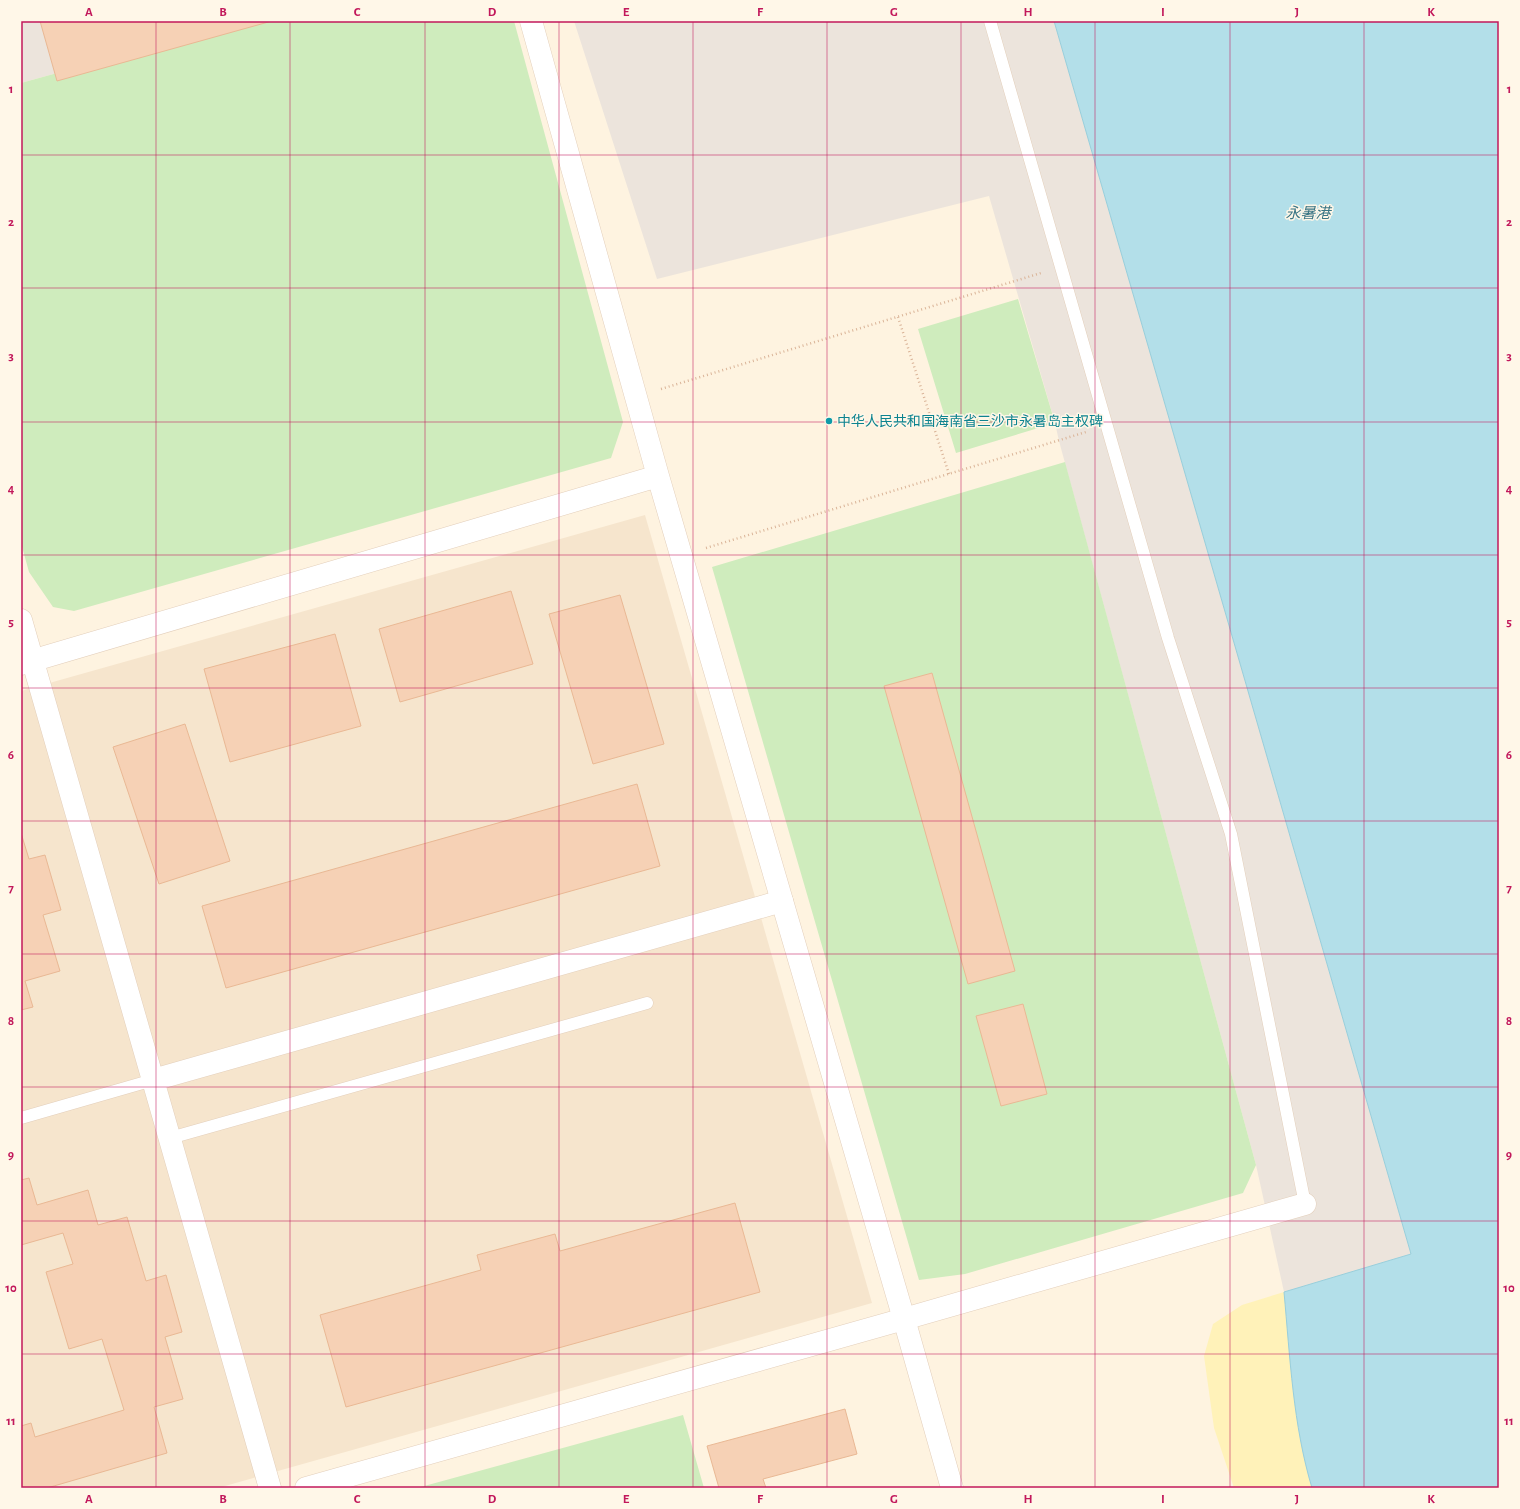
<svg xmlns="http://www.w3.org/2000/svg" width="1520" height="1509" viewBox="0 0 1520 1509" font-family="'Alegreya Sans','Noto Sans SC',sans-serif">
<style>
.residential{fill:#f6e5cd}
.industrial{fill:#ece4dc}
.green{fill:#cfecbd}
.sand{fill:#fff2b9}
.water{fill:#b3dfe9;stroke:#98cedb}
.building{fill:#f6d1b5;stroke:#e9b894}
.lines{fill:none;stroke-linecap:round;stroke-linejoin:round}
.service-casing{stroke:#e3cfbb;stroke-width:13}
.minor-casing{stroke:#e3cfbb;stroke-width:23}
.tertiary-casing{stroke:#e3cfbb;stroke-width:23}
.path{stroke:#dab498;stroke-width:2.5;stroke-dasharray:1 3;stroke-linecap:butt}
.service{stroke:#fff;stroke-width:12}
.minor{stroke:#fff;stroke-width:22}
.tertiary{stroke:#fff;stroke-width:22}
.grid{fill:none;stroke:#c2185b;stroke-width:1;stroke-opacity:0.55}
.culture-dot{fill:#0f9aa8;stroke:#fff7e8;stroke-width:1.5}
.labels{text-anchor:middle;stroke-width:3;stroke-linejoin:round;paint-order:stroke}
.culture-label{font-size:14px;fill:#0d838f;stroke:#fff7e8;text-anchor:start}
.water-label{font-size:15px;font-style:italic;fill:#3b7685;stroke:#fff7e8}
.neatline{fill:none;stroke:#c2185b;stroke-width:1.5}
.grid-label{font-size:13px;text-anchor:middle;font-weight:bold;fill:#c2185b}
</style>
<rect width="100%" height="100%" fill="#fef3e0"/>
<path class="residential" d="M 645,515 L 872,1303 L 218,1488 L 21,1488 L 21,691 Z"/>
<path class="industrial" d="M 21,21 L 245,21 L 21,83 Z
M 574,21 L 1054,21 L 1411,1254 L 1284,1292 L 1256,1165 L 1059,441 L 1055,423 L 989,196 L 657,279 Z"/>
<path class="green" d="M 245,21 L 514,21 L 623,422 L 611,458 L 74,611 L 53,607 L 29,572 L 21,543 L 21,83 Z
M 1018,299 L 1055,423 L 956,453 L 918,329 Z
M 1065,462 L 1256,1165 L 1243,1193 L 965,1274 L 919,1280 L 712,567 Z
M 683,1415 L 704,1488 L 417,1488 Z"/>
<path class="sand" d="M 1284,1292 C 1290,1357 1293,1425 1312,1488 L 1234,1488 L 1214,1428 L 1204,1356 L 1213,1324 L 1242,1305 Z"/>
<path class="water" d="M 1054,21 L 1499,21 L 1499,1488 L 1312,1488 C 1293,1425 1290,1357 1284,1292 L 1411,1254 Z"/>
<path class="building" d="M 40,21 L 272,21 L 57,81 Z
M 511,591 L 533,664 L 400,702 L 379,629 Z
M 620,595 L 664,744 L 593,764 L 549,614 Z
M 335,634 L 361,726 L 230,762 L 204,669 Z
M 932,673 L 1015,971 L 968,984 L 884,686 Z
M 185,724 L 230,861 L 159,884 L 113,747 Z
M 637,784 L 660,866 L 226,988 L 202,906 Z
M 21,833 L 29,859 L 45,855 L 61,910 L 43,915 L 60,971 L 25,981 L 33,1007 L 21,1010 Z
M 1023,1004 L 1047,1094 L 1001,1106 L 976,1016 Z
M 29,1178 L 37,1205 L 88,1190 L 98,1225 L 127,1217 L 146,1281 L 166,1275 L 182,1332 L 165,1337 L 183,1399 L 154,1407 L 167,1453 L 47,1488 L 21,1488 L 21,1426 L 31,1423 L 35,1437 L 124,1410 L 102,1339 L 69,1349 L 46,1272 L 73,1264 L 63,1233 L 21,1245 L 21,1180 Z
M 735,1203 L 760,1292 L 346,1407 L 320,1315 L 481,1270 L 477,1255 L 555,1234 L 560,1251 Z
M 845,1409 L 857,1454 L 763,1479 L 766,1488 L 719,1488 L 707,1446 Z"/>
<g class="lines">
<defs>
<path id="service" d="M 990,21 L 1168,638 L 1231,834 L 1305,1204
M 21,1118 L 153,1080
M 170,1138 L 647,1003"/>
<path id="minor" d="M 21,620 L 270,1488
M 153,1080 L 782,901
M 306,1488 L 904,1319 L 1305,1204"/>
<path id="tertiary" d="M 531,21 L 658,476 L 904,1319 L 952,1488
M 21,664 L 658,476"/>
</defs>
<use href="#service" class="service-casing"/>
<use href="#minor" class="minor-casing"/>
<use href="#tertiary" class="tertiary-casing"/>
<path class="path" d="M 898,317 L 949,474
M 661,389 L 1041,273
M 706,548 L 1086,432"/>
<use href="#service" class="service"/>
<use href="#minor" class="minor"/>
<use href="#tertiary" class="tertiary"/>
</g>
<path class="grid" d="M 156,21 L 156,1488M 290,21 L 290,1488M 425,21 L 425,1488M 559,21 L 559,1488M 693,21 L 693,1488M 827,21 L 827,1488M 961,21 L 961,1488M 1095,21 L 1095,1488M 1230,21 L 1230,1488M 1364,21 L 1364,1488M 21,155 L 1499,155M 21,288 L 1499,288M 21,422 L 1499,422M 21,555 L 1499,555M 21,688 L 1499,688M 21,821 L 1499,821M 21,954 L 1499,954M 21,1087 L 1499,1087M 21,1221 L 1499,1221M 21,1354 L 1499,1354"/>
<circle class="culture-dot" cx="829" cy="421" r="4"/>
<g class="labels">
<g class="culture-label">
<text x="837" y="426">中华人民共和国海南省三沙市永暑岛主权碑</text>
</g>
<g class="water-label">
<text x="1308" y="218">永暑港</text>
</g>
</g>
<rect width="1520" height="1509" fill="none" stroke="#fff7e8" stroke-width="44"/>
<rect x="22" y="22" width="1476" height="1465" class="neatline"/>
<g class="grid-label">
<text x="89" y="16">A</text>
<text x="223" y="16">B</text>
<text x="357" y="16">C</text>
<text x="492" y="16">D</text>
<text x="626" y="16">E</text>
<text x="760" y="16">F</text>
<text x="894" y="16">G</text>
<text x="1028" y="16">H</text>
<text x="1163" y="16">I</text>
<text x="1297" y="16">J</text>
<text x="1431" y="16">K</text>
<text x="11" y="93">1</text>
<text x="1509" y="93">1</text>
<text x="11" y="226">2</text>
<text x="1509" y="226">2</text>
<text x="11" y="360">3</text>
<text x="1509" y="360">3</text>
<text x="11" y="493">4</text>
<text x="1509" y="493">4</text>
<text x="11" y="626">5</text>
<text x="1509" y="626">5</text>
<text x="11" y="759">6</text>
<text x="1509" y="759">6</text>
<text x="11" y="892">7</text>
<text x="1509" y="892">7</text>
<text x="11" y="1025">8</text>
<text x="1509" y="1025">8</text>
<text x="11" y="1159">9</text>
<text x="1509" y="1159">9</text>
<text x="11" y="1292">10</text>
<text x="1509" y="1292">10</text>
<text x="11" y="1425">11</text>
<text x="1509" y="1425">11</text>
<text x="89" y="1503">A</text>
<text x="223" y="1503">B</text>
<text x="357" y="1503">C</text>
<text x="492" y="1503">D</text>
<text x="626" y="1503">E</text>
<text x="760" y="1503">F</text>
<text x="894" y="1503">G</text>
<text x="1028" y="1503">H</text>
<text x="1163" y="1503">I</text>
<text x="1297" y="1503">J</text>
<text x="1431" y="1503">K</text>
</g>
</svg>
